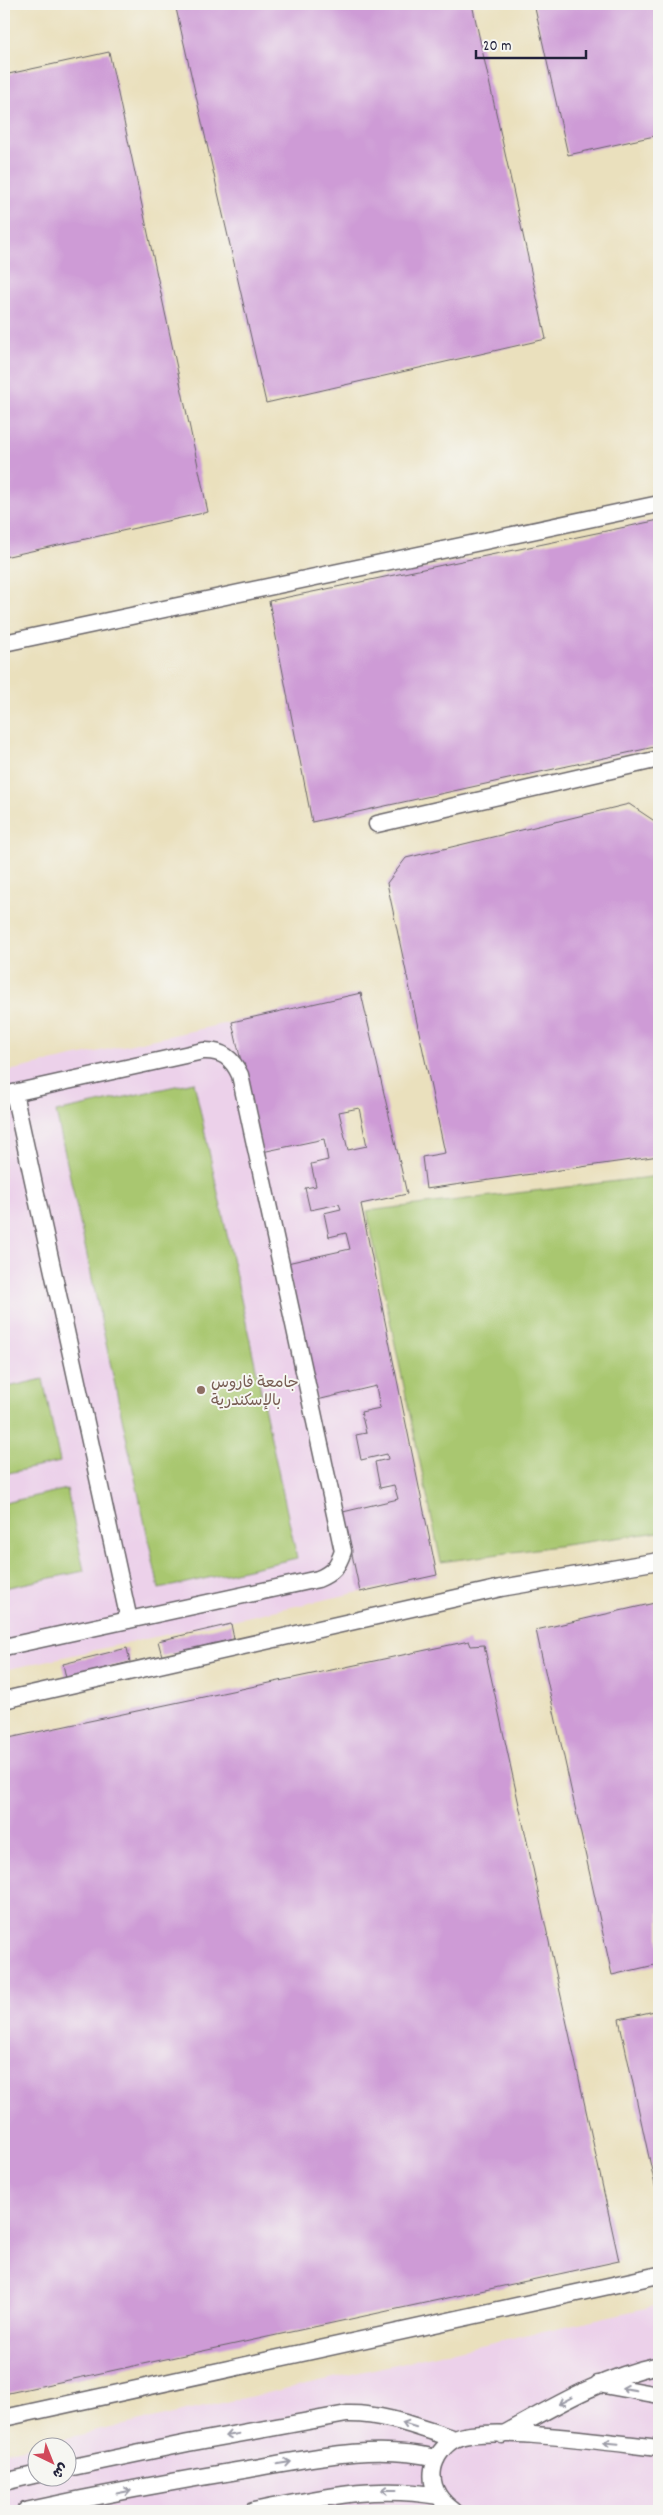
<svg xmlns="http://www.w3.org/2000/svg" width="663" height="2515" viewBox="0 0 663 2515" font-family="Dekko,'Playpen Sans Arabic',sans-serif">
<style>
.built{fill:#ecd1ea;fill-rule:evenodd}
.green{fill:#a9c76f;stroke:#667455}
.building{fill:#ce9bd6;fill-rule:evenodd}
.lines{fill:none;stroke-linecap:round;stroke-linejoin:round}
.service-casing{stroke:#686468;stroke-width:19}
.service{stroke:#fff;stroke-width:16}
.oneway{stroke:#9c9ca7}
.education-dot{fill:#8d6e63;stroke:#f6f6f2;stroke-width:2}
.labels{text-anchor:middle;stroke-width:4;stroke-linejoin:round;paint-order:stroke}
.education-label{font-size:16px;fill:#785e54;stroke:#f6f6f2;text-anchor:start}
</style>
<rect width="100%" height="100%" fill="#f6f6f2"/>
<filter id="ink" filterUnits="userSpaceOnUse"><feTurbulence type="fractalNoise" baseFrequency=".02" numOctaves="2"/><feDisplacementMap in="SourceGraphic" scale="10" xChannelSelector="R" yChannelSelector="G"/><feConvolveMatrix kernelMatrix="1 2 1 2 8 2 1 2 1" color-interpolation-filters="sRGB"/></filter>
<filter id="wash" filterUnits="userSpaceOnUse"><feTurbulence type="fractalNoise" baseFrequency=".0096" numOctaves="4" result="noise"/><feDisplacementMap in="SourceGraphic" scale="20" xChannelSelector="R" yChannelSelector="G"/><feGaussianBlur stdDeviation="1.12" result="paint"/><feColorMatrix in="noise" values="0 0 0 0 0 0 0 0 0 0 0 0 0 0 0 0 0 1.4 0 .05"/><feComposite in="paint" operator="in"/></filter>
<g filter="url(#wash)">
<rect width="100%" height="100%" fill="#eae0bd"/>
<path class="built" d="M 314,1004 L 361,1204 L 437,1575 L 4,1670 L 4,1072 Z
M 659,2305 L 659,2511 L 4,2511 L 4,2452 ZM 38,2448 L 68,2448 L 68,2478 L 38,2478 Z"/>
<path class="green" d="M 194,1082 L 297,1558 L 159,1589 L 56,1112 Z
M 659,1176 L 659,1532 L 441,1562 L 367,1211 Z
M 43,1379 L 60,1462 L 4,1474 L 4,1388 Z
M 67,1489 L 84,1571 L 4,1588 L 4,1503 Z"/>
<g id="blocks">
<path class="building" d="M 175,4 L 472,4 L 546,339 L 266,403 Z
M 534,4 L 659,4 L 659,135 L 568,155 Z
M 109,52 L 208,512 L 4,557 L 4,75 Z
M 659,520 L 659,746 L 312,822 L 269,601 Z
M 629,804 L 659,824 L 659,1156 L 426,1189 L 422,1157 L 445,1153 L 387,883 L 406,858 Z
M 361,993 L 407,1194 L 361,1204 L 437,1575 L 360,1592 L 343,1512 L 398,1499 L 394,1485 L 380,1488 L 375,1462 L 388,1459 L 387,1454 L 361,1460 L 356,1435 L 366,1433 L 361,1412 L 380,1408 L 376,1386 L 317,1400 L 287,1263 L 350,1249 L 346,1233 L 329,1237 L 324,1213 L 341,1209 L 339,1204 L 310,1210 L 305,1188 L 316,1186 L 311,1164 L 328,1160 L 324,1139 L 262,1152 L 232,1022 ZM 359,1108 L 367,1146 L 348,1150 L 339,1112 Z
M 659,1602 L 659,1964 L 612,1975 L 536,1630 Z
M 231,1624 L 234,1639 L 162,1656 L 158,1641 Z
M 469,1641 L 471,1646 L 484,1645 L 619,2261 L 4,2394 L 4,1739 Z
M 127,1648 L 130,1662 L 66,1678 L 63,1664 Z
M 659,2010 L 659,2199 L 658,2199 L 619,2019 Z"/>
</g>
</g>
<g filter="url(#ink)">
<use href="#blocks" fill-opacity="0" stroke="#686468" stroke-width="1"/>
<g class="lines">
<defs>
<path id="service" d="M 4,643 L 659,504
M 377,824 L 659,759
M 14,1093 L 129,1620
M 4,1095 L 203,1051 C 222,1050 232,1058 240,1075 L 343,1551 C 338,1566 333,1573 318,1579 L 4,1647
M 4,1700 L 501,1588 L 659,1561
M 598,2384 L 659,2395
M 4,2418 L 659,2275
M 502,2435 C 553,2407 602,2377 659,2365
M 68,2468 L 188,2443 L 347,2414 C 384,2413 420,2428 455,2439
M 4,2482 L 38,2474
M 25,2511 C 99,2495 174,2481 249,2469 C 312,2458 373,2443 437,2458
M 253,2511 C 317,2499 372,2484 438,2496
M 454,2511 C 440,2501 430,2487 433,2469 C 435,2457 444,2445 455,2439 C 484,2424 621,2444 659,2448"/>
</defs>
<use href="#service" class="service-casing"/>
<use href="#service" class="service"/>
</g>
<defs><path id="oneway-shaft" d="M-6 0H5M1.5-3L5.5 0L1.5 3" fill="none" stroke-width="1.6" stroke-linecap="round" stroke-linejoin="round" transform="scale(1.25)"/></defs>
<g class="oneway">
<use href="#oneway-shaft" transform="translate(629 2389) rotate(-170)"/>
<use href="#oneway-shaft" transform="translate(565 2401) rotate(152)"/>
<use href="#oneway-shaft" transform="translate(409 2425) rotate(-163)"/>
<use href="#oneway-shaft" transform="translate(232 2435) rotate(170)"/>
<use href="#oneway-shaft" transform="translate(611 2443) rotate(-175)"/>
<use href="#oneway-shaft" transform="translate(284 2463) rotate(-9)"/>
<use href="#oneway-shaft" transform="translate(389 2490) rotate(-180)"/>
<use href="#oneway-shaft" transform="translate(124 2492) rotate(-11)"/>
</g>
</g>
<circle class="education-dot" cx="201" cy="1390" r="5"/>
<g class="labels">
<g class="education-label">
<text x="211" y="1387">جامعة فاروس<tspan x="211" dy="18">بالإسكندرية</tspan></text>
</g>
</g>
<rect width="663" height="2515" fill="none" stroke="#f6f6f2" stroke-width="20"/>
<g transform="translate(52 2462) rotate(137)"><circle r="24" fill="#f6f6f2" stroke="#a1a1a9"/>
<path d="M0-4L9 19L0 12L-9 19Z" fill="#d1495b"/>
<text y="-8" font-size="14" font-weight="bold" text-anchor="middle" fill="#22223b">ش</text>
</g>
<path d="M476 50v8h110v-8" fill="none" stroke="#22223b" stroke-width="2.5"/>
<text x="483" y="50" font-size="15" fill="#22223b" stroke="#f6f6f2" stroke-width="4" paint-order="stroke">20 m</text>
</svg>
